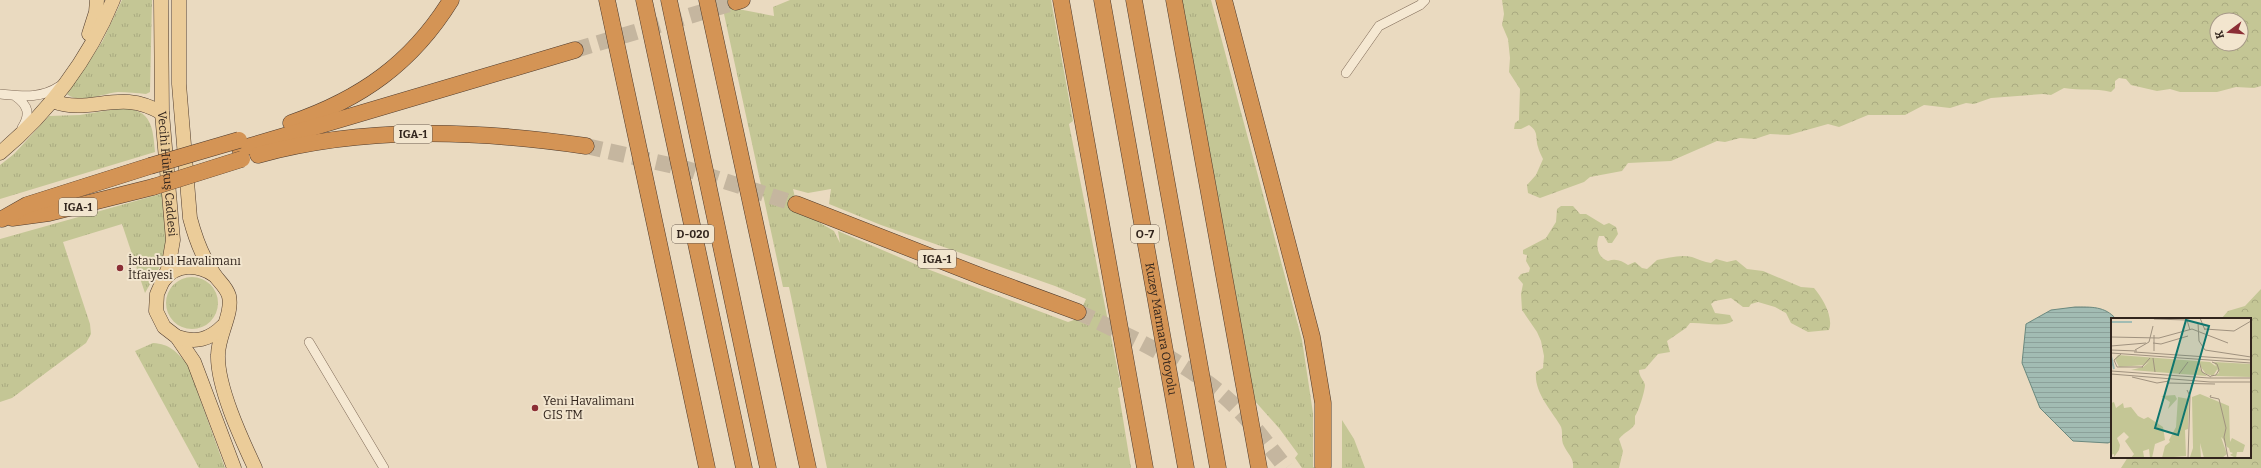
<svg xmlns="http://www.w3.org/2000/svg" width="2261" height="468" viewBox="0 0 2261 468" font-family="Bitter,serif">
<style>
.grass{fill:url(#grass-tufts);fill-rule:evenodd}
.forest{fill:url(#forest-crowns);fill-rule:evenodd}
.water{fill:url(#water-rules);stroke:#6b897f}
.lines{fill:none;stroke-linecap:round;stroke-linejoin:round}
.highway-tunnel{stroke:#c5b69f;stroke-width:16;stroke-dasharray:16 8;stroke-linecap:butt}
.street-casing{stroke:#816c59;stroke-width:10}
.primary-casing{stroke:#4f3b2d;stroke-width:15}
.highway-casing{stroke:#4f3b2d;stroke-width:17}
.street{stroke:#f5e8d2;stroke-width:9}
.primary{stroke:#ebcc99;stroke-width:14}
.highway{stroke:#d49455;stroke-width:16}
.highway-bridge-casing{stroke:#4f3b2d;stroke-width:17;stroke-linecap:butt}
.highway-bridge{stroke:#d49455;stroke-width:16}
.poi-dot{fill:#8b2e35;stroke:#f2e5ce;stroke-width:1.5}
.labels{text-anchor:middle;stroke-width:4;stroke-linejoin:round;paint-order:stroke}
.shield{fill:#f2e5ce;stroke:#6c5f52;stroke-width:1}
.shield-label{font-size:11px;font-weight:bold;fill:#32251d}
.street-label{font-size:12px;fill:#32251d;stroke:#f2e5ce}
.poi-label{font-size:12px;fill:#32251d;stroke:#f2e5ce;text-anchor:start}
.inset-river{fill:none;stroke:#a2bcb3;stroke-width:2}
.inset-road{fill:none;stroke:#a0927f;stroke-width:1}
.view{fill:#0f766e;fill-opacity:0.15;stroke:#0f766e;stroke-width:2}
.inset-edge{fill:none;stroke:#32251d;stroke-width:2}
</style>
<defs>
<pattern id="grass-tufts" width="24" height="20" patternUnits="userSpaceOnUse"><rect width="24" height="20" fill="#c4c695"/><path d="M3 7l-1-3M5 7V3M7 7l1-3M15 17l-1-3M17 17v-4M19 17l1-3" fill="none" stroke="#a9aa80"/></pattern>
<pattern id="forest-crowns" width="20" height="18" patternUnits="userSpaceOnUse"><rect width="20" height="18" fill="#c4c695"/><path d="M2 6a3 3 0 1 1 6 0M12 15a3 3 0 1 1 6 0" fill="none" stroke="#a9aa80"/></pattern>
<pattern id="water-rules" width="6" height="5" patternUnits="userSpaceOnUse"><rect width="6" height="5" fill="#a2bcb3"/><path d="M0 2.5h6" fill="none" stroke="#8ca19a"/></pattern>
</defs>
<rect width="100%" height="100%" fill="#eadac0"/>
<path class="grass" d="M 122,0 L 152,0 L 150,92 L 146,94 C 137,93 128,92 118,92 C 104,93 79,105 67,94 L 102,42 Z
M 721,0 L 736,0 L 738,9 L 774,16 L 773,7 L 790,0 L 1051,0 L 1073,121 L 1069,124 L 1121,387 L 1118,388 L 1131,468 L 827,468 L 789,287 L 783,287 ZM 793,189 L 808,193 L 831,189 L 829,204 L 881,225 L 1055,286 L 1086,299 L 1077,319 L 1068,322 L 922,267 L 838,231 L 840,243 L 834,231 L 798,210 Z
M 1180,0 L 1211,0 L 1302,340 L 1313,413 L 1313,467 L 1320,468 L 1302,468 L 1295,458 L 1298,454 L 1279,428 L 1253,399 Z
M 122,108 C 152,109 153,128 155,152 L 0,199 L 0,165 L 14,154 L 49,116 L 80,115 Z
M 164,193 L 167,239 L 163,261 L 145,293 L 122,224 L 63,242 L 90,324 L 91,334 L 86,343 L 12,398 L 0,402 L 0,239 Z
M166 303a26 26 0 1 1 52 0a26 26 0 1 1-52 0Z
M 153,343 C 170,344 176,352 187,363 L 225,468 L 199,468 L 135,351 Z
M 1342,420 L 1354,439 L 1365,468 L 1342,468 Z"/>
<path class="forest" d="M 1502,0 L 2261,0 L 2261,86 L 2254,88 L 2236,87 L 2217,92 L 2180,92 L 2170,89 L 2157,91 L 2131,85 L 2126,79 L 2119,78 L 2115,81 L 2115,88 L 2111,92 C 2095,88 2080,91 2064,88 L 2051,95 L 2043,94 L 1991,98 L 1974,104 L 1966,103 L 1950,108 L 1924,105 L 1905,115 L 1868,115 L 1839,127 L 1828,124 L 1789,135 L 1770,134 L 1755,139 L 1740,138 L 1725,142 L 1717,141 L 1671,161 L 1628,163 L 1622,171 L 1590,177 L 1584,182 L 1540,198 L 1528,193 L 1527,185 L 1536,175 L 1543,159 C 1541,155 1539,151 1538,147 C 1535,136 1539,132 1529,125 L 1521,129 L 1514,129 L 1515,123 L 1519,120 L 1520,89 L 1509,72 L 1510,58 L 1508,39 L 1502,25 L 1504,14 ZM 2217,20 L 2241,20 L 2241,44 L 2217,44 Z
M 1561,206 L 1573,206 L 1580,214 L 1586,214 L 1604,225 L 1609,223 L 1616,227 L 1618,234 L 1612,243 L 1608,243 L 1604,236 L 1599,236 C 1595,246 1598,258 1608,261 C 1616,258 1622,261 1628,265 L 1635,262 L 1642,268 L 1647,269 L 1657,260 C 1668,258 1681,254 1692,257 C 1698,259 1704,262 1711,263 L 1716,259 L 1727,262 L 1736,260 L 1747,269 L 1763,271 L 1801,287 L 1814,288 C 1822,297 1834,317 1829,330 L 1808,332 L 1791,323 L 1786,313 L 1775,307 L 1758,302 L 1751,304 L 1749,307 L 1743,307 L 1731,298 L 1715,301 L 1711,304 L 1715,313 L 1730,315 L 1733,321 C 1723,328 1703,322 1690,323 L 1686,328 L 1667,341 L 1670,352 L 1658,354 L 1645,369 L 1639,370 C 1639,377 1644,380 1645,385 C 1645,391 1638,413 1635,416 L 1635,424 C 1631,431 1624,432 1619,439 L 1623,451 L 1619,468 L 1573,468 C 1574,457 1568,455 1564,446 C 1560,439 1564,431 1560,425 C 1550,408 1534,392 1536,372 L 1543,368 L 1544,356 L 1541,341 L 1537,332 L 1522,310 L 1521,294 L 1523,284 L 1518,278 L 1521,274 L 1529,272 L 1530,268 L 1526,261 L 1527,255 L 1523,254 L 1523,250 L 1546,238 L 1556,222 L 1557,209 Z
M 2261,289 L 2261,468 L 2121,468 L 2128,457 L 2250,457 L 2250,319 L 2221,319 L 2228,311 L 2245,306 Z"/>
<path class="water" d="M 2075,307 C 2091,307 2105,306 2116,319 L 2112,319 L 2112,441 L 2108,443 L 2073,441 L 2040,408 L 2022,363 L 2026,324 L 2051,310 Z"/>
<g class="lines">
<path class="highway-tunnel" d="M 575,50 L 736,2
M 586,146 L 687,169 L 796,204
M 1078,312 C 1128,336 1183,360 1225,397 C 1248,417 1267,444 1286,468"/>
<defs>
<path id="street" d="M 1346,73 L 1379,26 L 1420,5 L 1425,0
M 0,94 C 22,96 41,99 60,86
M 15,96 C 28,105 31,114 22,128
M 309,342 L 384,468"/>
<g id="primary">
<path id="s1" d="M 161,0 L 162,113 L 173,240 L 168,269 L 157,294 L 156,311 L 164,327 L 177,337 L 194,362 L 234,468"/>
<path d="M 179,0 L 179,84 L 190,218 C 195,237 202,257 214,274 C 219,282 226,286 229,296 C 233,314 218,335 218,355 C 217,387 242,440 255,468"/>
<path d="M 89,34 L 96,12 L 97,0"/>
<path d="M 52,101 C 93,116 118,87 162,113"/>
<path d="M 0,153 C 49,112 89,59 113,0"/>
<path d="M 163,281 C 176,263 198,264 214,275"/>
<path d="M 177,337 C 196,343 209,340 223,326"/>
</g>
<g id="highway">
<path d="M 607,0 L 707,468"/>
<path d="M 644,0 L 744,468"/>
<path d="M 669,0 L 768,468"/>
<path d="M 707,0 L 808,468"/>
<path d="M 1061,0 L 1145,468"/>
<path id="s2" d="M 1102,0 L 1186,468"/>
<path d="M 1134,0 L 1218,468"/>
<path d="M 1174,0 L 1259,468"/>
<path d="M 1224,0 L 1312,337 L 1323,403 L 1323,466"/>
<path d="M 736,2 L 742,0"/>
<path d="M 291,123 C 361,99 412,63 451,0"/>
<path d="M 240,149 L 575,50"/>
<path d="M 258,155 C 364,126 477,130 586,146"/>
<path d="M 796,204 L 983,277 L 1078,312"/>
<path d="M 12,218 L 49,213 L 153,187"/>
<path d="M 2,219 L 27,205 L 150,166"/>
</g>
</defs>
<use href="#street" class="street-casing"/>
<use href="#primary" class="primary-casing"/>
<use href="#highway" class="highway-casing"/>
<use href="#street" class="street"/>
<use href="#primary" class="primary"/>
<use href="#highway" class="highway"/>
<defs>
<path id="highway-bridge" d="M 150,166 L 239,140
M 153,187 L 242,159"/>
</defs>
<use href="#highway-bridge" class="highway-bridge-casing"/>
<use href="#highway-bridge" class="highway-bridge"/>
</g>
<g class="poi-dot">
<circle cx="120" cy="268" r="4"/>
<circle cx="535" cy="408" r="4"/>
</g>
<g class="labels">
<g class="shield">
<rect x="394" y="125" width="38" height="18" rx="3"/>
<rect x="59" y="198" width="38" height="18" rx="3"/>
<rect x="672" y="225" width="42" height="18" rx="3"/>
<rect x="1131" y="225" width="28" height="18" rx="3"/>
<rect x="918" y="250" width="38" height="18" rx="3"/>
</g>
<g class="shield-label">
<text x="413" y="138">IGA-1</text>
<text x="78" y="211">IGA-1</text>
<text x="693" y="238">D-020</text>
<text x="1145" y="238">O-7</text>
<text x="937" y="263">IGA-1</text>
</g>
<g class="street-label">
<text dy="4" stroke="none"><textPath href="#s1" startOffset="174">Vecihi Hürkuş Caddesi</textPath></text>
<text dy="4" stroke="none"><textPath href="#s2" startOffset="334">Kuzey Marmara Otoyolu</textPath></text>
</g>
<g class="poi-label">
<text x="128" y="265">İstanbul Havalimanı<tspan x="128" dy="14">İtfaiyesi</tspan></text>
<text x="543" y="405">Yeni Havalimanı<tspan x="543" dy="14">GIS TM</tspan></text>
</g>
</g>
<g transform="translate(2111 318)">
<rect width="140" height="140" fill="#eadac0"/>
<path d="M 7,37 L 99,44 L 107,50 L 102,58 L 95,56 L 87,45 L 89,51 L 96,58 L 20,52 L 32,49 L 39,43 L 33,47 L 8,49 L 4,41 ZM 103,44 L 140,46 L 140,59 L 103,58 L 108,55 Z" fill="#c4c695"/>
<path d="M 89,76 L 118,88 L 119,124 L 121,120 L 134,127 L 132,134 L 126,134 L 125,140 L 119,137 L 122,135 L 119,134 L 118,130 L 116,129 L 112,121 L 110,119 L 116,136 L 111,140 L 93,140 L 89,125 L 90,140 L 79,139 L 82,130 L 81,79 ZM 64,77 L 66,81 L 57,91 L 59,84 L 50,78 ZM 67,79 L 78,81 L 77,111 L 74,112 L 75,138 L 51,140 L 54,128 L 59,124 L 58,122 L 65,109 ZM 3,84 L 5,90 L 12,85 L 13,90 L 20,89 L 27,98 L 33,101 L 37,99 L 52,109 L 54,122 L 44,126 L 41,140 L 39,140 L 38,131 L 32,133 L 33,139 L 20,140 L 23,136 L 14,123 L 18,119 L 13,114 L 6,120 L 9,127 L 8,132 L 3,139 L 3,136 L 0,137 L 0,85 Z" fill="#c4c695"/>
<path class="inset-river" d="M 0,4 L 21,4M 0,38 L 3,51"/>
<path class="inset-road" d="M 89,0 L 94,12M 43,1 L 76,2 L 79,12M 87,5 L 88,23 L 94,32 L 140,39M 94,11 L 123,13 L 140,3M 43,17 L 43,33M 0,19 L 48,20 L 81,11 L 117,25M 42,25 L 50,26 L 77,18M 0,28 L 35,25M 0,32 L 26,33M 24,32 L 38,24 L 42,8M 23,34 L 140,42M 0,35 L 140,45M 10,36 L 3,42 L 6,49 L 32,49M 42,40 L 44,54M 88,43 L 91,54 L 100,59M 31,49 L 39,40M 0,53 L 98,60 L 140,60M 0,56 L 99,64 L 140,64M 68,56 L 77,44M 100,58 L 105,57 L 108,52 L 106,46 L 101,44M 21,59 L 46,65 L 58,63M 57,65 L 104,66M 76,72 L 79,78 L 77,140M 100,77 L 99,79 L 108,81 L 115,110 L 113,119 L 117,140"/>
<path class="view" d="M 75,2 L 98,8 L 67,117 L 44,110 Z"/>
<rect width="140" height="140" class="inset-edge"/>
</g>
<g transform="translate(2229 32) rotate(254)"><circle r="19" fill="#f2e5ce" stroke="#a59887"/>
<path d="M0-3L7 15L0 10L-7 15Z" fill="#8b2e35"/>
<text y="-6" font-size="11" font-weight="bold" text-anchor="middle" fill="#32251d">K</text>
</g>
</svg>
